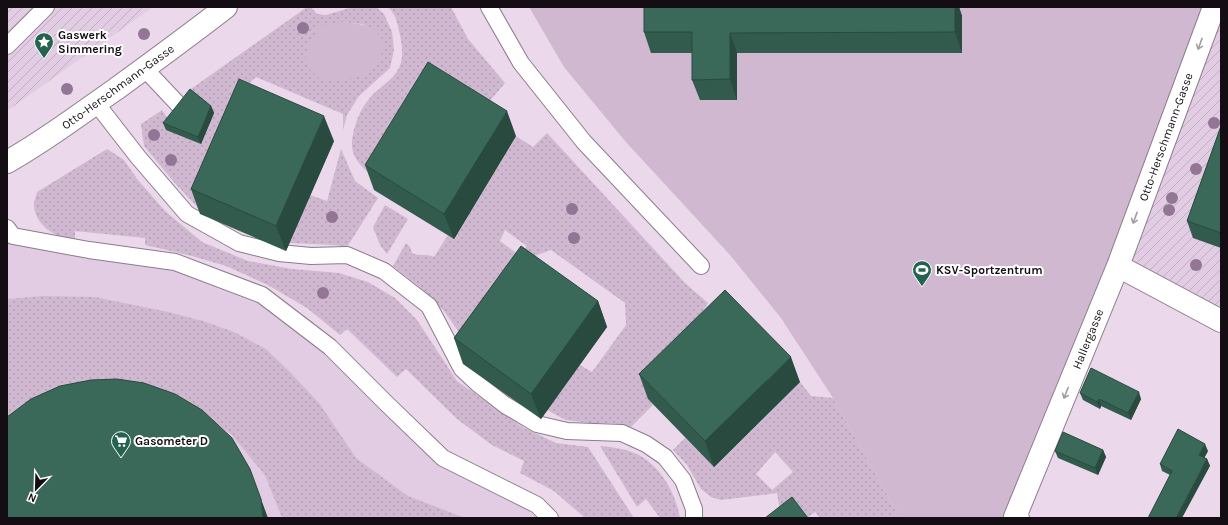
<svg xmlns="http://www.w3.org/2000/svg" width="1228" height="525" viewBox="0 0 1228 525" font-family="Karla,sans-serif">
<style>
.built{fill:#e2cce3}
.industrial{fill:url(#industrial-furrows)}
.grass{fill:url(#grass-dots);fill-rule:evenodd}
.park{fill:#cfb8d0}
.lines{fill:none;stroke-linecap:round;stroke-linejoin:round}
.lane-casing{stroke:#8b7c8c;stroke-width:18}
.street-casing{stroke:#8b7c8c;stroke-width:24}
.lane{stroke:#fff;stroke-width:16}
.street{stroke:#fff;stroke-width:22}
.tree{fill:#937595}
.wall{fill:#325a4d}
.shaded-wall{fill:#294a3f}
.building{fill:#3a695a;stroke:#294a3f}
.oneway{stroke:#a19fa1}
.labels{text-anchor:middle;stroke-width:4;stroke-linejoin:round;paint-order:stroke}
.poi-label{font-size:12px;font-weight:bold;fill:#140e14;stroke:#fff;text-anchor:start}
.street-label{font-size:12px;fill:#140e14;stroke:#fff}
</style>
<defs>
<pattern id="industrial-furrows" width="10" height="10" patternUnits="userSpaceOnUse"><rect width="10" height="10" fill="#e2cce3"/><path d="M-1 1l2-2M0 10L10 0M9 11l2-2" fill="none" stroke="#c1aec2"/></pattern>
<pattern id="grass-dots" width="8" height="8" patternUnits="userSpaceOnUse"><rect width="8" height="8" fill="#cfb8d0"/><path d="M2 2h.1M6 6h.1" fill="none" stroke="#b19db2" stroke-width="1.8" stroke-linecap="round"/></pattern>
</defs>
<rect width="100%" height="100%" fill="#ebd9eb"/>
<path class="built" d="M 7,228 L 175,262 L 262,295 L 443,458 L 550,518 L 7,518 Z"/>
<path class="industrial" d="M 7,7 L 153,7 L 7,111 Z
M 1221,7 L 1221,321 L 1118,266 Z"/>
<path class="grass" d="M 307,7 L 311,7 L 317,14 L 326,15 L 353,7 L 376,7 L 384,14 L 392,32 L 394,50 L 390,68 L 359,96 L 347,115 L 343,130 L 343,114 L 256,77 L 234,97 L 201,211 L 174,182 L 144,146 L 141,124 L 162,110 L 171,123 L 166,129 L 214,113 L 188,91 ZM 340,22 L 362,24 L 376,31 Z
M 388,7 L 451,7 L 468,39 L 505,83 L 489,102 L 379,181 C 370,174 356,164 353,152 C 349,139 358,113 366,103 C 375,89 392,82 399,68 C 404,58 402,45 400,35 C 397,23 397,16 388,7 Z
M 547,133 L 685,283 L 708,303 L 671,358 L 648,399 L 653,405 L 630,428 L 614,423 L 589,423 L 566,420 L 547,410 L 580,365 L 592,372 L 626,325 L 625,303 L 551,250 L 532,257 L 461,335 L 444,311 L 421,288 L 393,266 L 406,243 L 410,247 L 412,253 C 421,257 425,253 434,257 L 448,235 L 454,238 L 516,136 L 533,147 ZM 505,230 L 527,246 L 519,255 L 500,241 Z
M 107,149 L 124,160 L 138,180 L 165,211 L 202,242 L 248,261 L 292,269 L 339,273 L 368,282 L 395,298 L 417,320 L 457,381 L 524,428 L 556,443 L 588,447 L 634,518 L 585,518 L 554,491 L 520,473 L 524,461 L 492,445 L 457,419 L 406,369 L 397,377 L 347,329 L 340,335 L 307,308 L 268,285 L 226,266 L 192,256 L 145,245 L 145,238 L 75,231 L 75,240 C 56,238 35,226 34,205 C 34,201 36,196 37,192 Z
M 341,149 L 355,181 L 378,198 L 347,247 L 334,245 L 290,243 L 310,195 L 327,201 Z
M 385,205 L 408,219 L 387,254 L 380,245 L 373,227 Z
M 43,296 L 95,297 L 168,312 L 203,321 L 234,332 L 266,349 L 289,371 L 319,403 L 356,458 L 408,496 L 465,518 L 282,518 L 265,475 L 231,434 L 199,412 L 7,434 L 7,299 Z
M 800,382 L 811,396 L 833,398 L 900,518 L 820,518 L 815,512 L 807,518 L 781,517 L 777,493 L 721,500 L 711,497 L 701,489 L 687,465 L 673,450 L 685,438 L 714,466 ZM 775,452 L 793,472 L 772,490 L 756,474 Z
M 600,446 C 613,447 627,449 639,455 C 661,467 676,494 680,518 L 660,518 L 646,499 L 637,507 Z"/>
<path class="park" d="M 529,7 L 1214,7 L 1011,518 L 900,518 L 833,398 L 781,318 L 730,255 L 625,141 L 564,67 Z
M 340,22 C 352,23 365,23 375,31 C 393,44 378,67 362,75 C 353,80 331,80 320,80 L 308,68 L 305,60 L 309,46 L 319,26 Z"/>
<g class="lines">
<defs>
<path id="lane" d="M 489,7 L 521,63 L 584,142 L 701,266
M 7,46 L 46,7
M 144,68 L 192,119
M 96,103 L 138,157 L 187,214 L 239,243 L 279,253 L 311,256 L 347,255 L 384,271 L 429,306 L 462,369 L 478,384 L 505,405 L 537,424 L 567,431 L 622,433 L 646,444 L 665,457 L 683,480 L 694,509 L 694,518
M 7,228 L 13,236 L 89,250 L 175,262 L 262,295 L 330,347 L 387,404 L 443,458 L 537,505 L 550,518"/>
<path id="street" d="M 7,162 C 45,141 80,114 116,89 C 153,62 190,35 226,7
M 1118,266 L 1221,321
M 1018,518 L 1015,517 L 1118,266 L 1214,7"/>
</defs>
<use href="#lane" class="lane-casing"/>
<use href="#street" class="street-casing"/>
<use href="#lane" class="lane"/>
<use href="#street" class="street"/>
</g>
<g class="tree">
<circle cx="303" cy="28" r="6"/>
<circle cx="144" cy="34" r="6"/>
<circle cx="67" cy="89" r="6"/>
<circle cx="1214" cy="123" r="6"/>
<circle cx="154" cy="135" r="6"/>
<circle cx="171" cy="160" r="6"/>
<circle cx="1196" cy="169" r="6"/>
<circle cx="1172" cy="198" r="6"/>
<circle cx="572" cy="209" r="6"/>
<circle cx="1169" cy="210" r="6"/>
<circle cx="332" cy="217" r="6"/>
<circle cx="574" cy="238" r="6"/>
<circle cx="1196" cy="265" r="6"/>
<circle cx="323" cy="293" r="6"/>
</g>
<path class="wall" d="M 644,7 L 959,7 L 962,16 L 962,53 L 737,53 L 737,100 L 700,100 L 692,80 L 692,53 L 651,53 L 644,32 Z
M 211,106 L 214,113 L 201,144 L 166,130 L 163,123 Z
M 1221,126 L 1221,248 L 1193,238 L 1187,221 Z
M 516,136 L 454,239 L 374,190 L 365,165 Z
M 334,141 L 286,251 L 200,214 L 191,189 Z
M 598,301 L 607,327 L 541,419 L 463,364 L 454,338 Z
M 639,374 L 800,382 L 714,467 L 648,399 Z
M 1080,393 L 1141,399 L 1131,420 L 1101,406 L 1100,409 L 1083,400 Z
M 1103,450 L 1106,457 L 1098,475 L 1058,458 L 1055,451 Z
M 1208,451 L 1204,458 L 1207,459 L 1210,466 L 1170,475 L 1162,471 L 1160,464 Z"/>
<path class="shaded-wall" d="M 955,7 L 959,7 L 962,16 L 962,53 L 955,32 Z
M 730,33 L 737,53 L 737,100 L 730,79 Z
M 211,106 L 214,113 L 201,144 L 198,137 Z
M 507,111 L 516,136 L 454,239 L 444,214 Z
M 324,116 L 334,141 L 286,251 L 276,226 Z
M 598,301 L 607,327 L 541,419 L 531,394 Z
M 791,357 L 800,382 L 714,467 L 705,441 Z
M 1139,392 L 1141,399 L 1131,420 L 1128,413 Z
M 1099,399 L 1101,406 L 1100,409 L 1097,402 Z
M 1205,444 L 1208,451 L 1202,462 L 1199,455 Z
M 1103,450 L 1106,457 L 1098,475 L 1095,468 Z
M 1207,459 L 1210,466 L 1182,518 L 1176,518 Z
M 261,499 L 268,518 L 263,518 Z"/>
<path class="building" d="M 644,7 L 955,7 L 955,32 L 730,33 L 730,79 L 692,80 L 692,32 L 644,32 Z
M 428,62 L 507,111 L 444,214 L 365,165 Z
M 239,79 L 324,116 L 276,226 L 191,189 Z
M 190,89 L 211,106 L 198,137 L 163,123 Z
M 1221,126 L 1221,233 L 1187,221 Z
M 521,246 L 598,301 L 531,394 L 454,338 Z
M 725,290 L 791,357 L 705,441 L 639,374 Z
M 1091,368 L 1139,392 L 1128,413 L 1099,399 L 1097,402 L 1080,393 Z
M 117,379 L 144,383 L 175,394 L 202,410 L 232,438 L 250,469 L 261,499 L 263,518 L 7,518 L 7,417 L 31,399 L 60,386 L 91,380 Z
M 1178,429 L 1205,444 L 1199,455 L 1207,459 L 1176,518 L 1148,518 L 1172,471 L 1160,464 Z
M 1063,432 L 1103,450 L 1095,468 L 1055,451 Z
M 792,497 L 808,518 L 765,518 Z"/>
<defs><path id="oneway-shaft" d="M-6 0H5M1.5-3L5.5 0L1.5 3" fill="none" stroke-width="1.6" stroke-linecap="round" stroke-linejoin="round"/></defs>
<g class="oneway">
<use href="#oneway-shaft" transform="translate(1200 44) rotate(110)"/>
<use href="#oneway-shaft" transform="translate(1135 218) rotate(110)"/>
<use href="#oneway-shaft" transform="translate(1066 393) rotate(112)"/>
</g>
<defs>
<symbol id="sight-pin" viewBox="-11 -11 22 30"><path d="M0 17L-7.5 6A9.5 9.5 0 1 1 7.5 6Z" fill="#236350" stroke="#fff"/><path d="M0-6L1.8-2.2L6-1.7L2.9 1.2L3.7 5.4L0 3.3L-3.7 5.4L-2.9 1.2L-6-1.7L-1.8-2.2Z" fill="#fff"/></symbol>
<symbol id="stadium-pin" viewBox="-11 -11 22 30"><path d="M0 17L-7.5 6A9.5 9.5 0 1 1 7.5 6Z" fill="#236350" stroke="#fff"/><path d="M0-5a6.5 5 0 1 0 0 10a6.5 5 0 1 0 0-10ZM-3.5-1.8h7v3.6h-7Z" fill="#fff"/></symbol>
<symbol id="supermarket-pin" viewBox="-11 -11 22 30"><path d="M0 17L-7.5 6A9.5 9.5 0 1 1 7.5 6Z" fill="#236350" stroke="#fff"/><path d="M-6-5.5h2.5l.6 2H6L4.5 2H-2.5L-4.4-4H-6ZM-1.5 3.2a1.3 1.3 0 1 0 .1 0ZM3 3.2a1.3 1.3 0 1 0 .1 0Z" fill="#fff"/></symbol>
</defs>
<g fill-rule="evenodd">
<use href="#sight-pin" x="33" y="31" width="22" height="30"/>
<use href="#stadium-pin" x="911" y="259" width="22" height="30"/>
<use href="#supermarket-pin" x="110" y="430" width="22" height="30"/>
</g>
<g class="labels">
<g class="poi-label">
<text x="58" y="39">Gaswerk<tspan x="58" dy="14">Simmering</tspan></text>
<text x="936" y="274">KSV-Sportzentrum</text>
<text x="135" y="445">Gasometer D</text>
</g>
<g class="street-label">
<text transform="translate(118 87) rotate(-36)" y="4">Otto-Herschmann-Gasse</text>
<text transform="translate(1166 137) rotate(-70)" y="4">Otto-Herschmann-Gasse</text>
<text transform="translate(1088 339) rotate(-68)" y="4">Hallergasse</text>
</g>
</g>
<rect width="1228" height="525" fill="none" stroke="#140e14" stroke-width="16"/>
<g transform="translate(36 489) rotate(203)" stroke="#ffffff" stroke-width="3" paint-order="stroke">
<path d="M0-3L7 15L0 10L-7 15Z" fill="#140e14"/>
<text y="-6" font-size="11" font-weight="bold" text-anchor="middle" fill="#140e14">N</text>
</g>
</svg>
